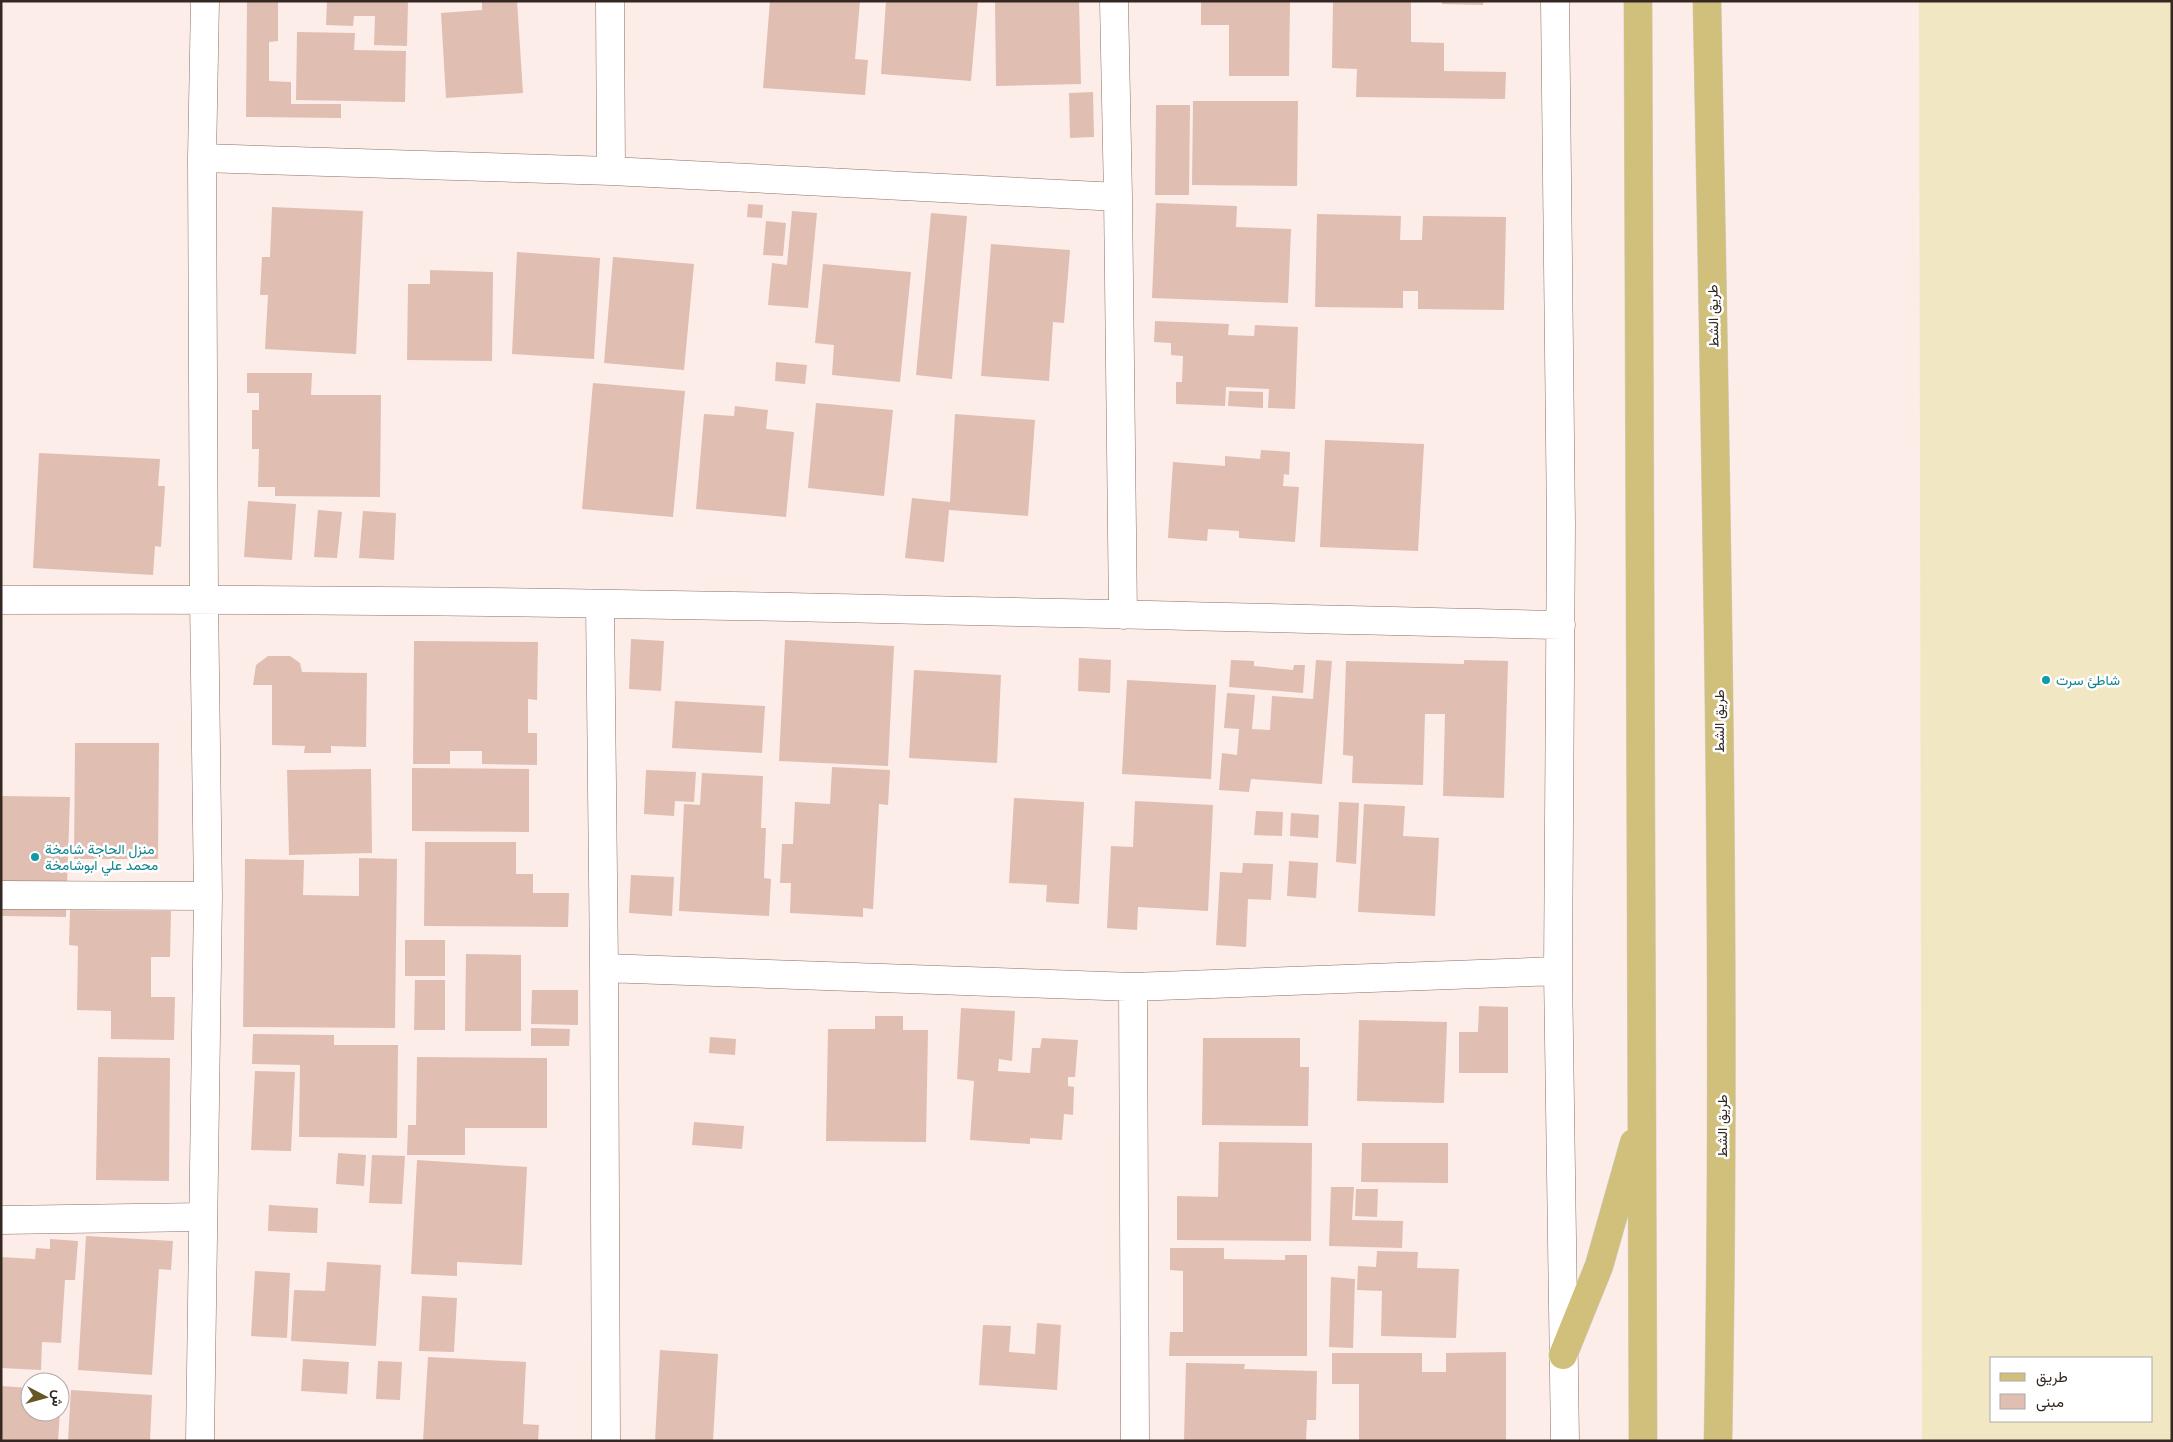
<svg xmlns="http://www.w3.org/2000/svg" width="2173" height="1442" viewBox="0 0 2173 1442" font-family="Mulish,Vazirmatn,sans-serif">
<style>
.sand{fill:#f1e7c2;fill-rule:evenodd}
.building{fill:#e1beb2}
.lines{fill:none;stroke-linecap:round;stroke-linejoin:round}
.street-casing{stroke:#8f7065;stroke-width:29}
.primary-casing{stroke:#d3d0cf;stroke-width:29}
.street{stroke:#fff;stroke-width:28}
.primary{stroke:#d1bf7c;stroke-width:28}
.culture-dot{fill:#0f9aa8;stroke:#fff;stroke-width:2}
.labels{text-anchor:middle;stroke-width:5;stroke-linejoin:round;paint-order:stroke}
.street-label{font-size:14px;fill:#352823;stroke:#fff}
.culture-label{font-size:14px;fill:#0d838f;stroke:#fff;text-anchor:start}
</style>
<rect width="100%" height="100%" fill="#fcede8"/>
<path class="sand" d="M 1919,1 L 2172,1 L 2172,1441 L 1922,1441 ZM 1992,1358 L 2152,1358 L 2152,1421 L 1992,1421 Z"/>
<path class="building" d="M 327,1 L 408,1 L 407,46 L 374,45 L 375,16 L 354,16 L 353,26 L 326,25 Z
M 482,1 L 517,1 L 523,93 L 446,98 L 441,13 L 482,10 Z
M 770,1 L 860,1 L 855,59 L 868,60 L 865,95 L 763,88 Z
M 886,1 L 978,1 L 971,81 L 881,74 Z
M 995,1 L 1079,1 L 1081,84 L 996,86 Z
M 1201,1 L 1290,1 L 1289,76 L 1229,76 L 1229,25 L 1201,25 Z
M 1333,1 L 1411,1 L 1411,42 L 1444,43 L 1444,71 L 1506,72 L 1505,99 L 1356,97 L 1357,69 L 1332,68 Z
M 1442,1 L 1483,1 L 1483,5 L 1442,4 Z
M 247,2 L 278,2 L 278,41 L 269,42 L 269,81 L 291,82 L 291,104 L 341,104 L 341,118 L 246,117 Z
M 297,32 L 355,33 L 354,50 L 406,51 L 405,102 L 296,100 Z
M 1093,92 L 1094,137 L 1070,138 L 1069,93 Z
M 1193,101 L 1298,101 L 1297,186 L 1192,185 Z
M 1156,105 L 1190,105 L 1189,195 L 1155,195 Z
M 1156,203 L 1237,206 L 1236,227 L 1291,229 L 1288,303 L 1152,298 Z
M 748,204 L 763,205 L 762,218 L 747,217 Z
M 272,207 L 363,211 L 356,354 L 265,349 L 268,295 L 260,295 L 262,257 L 270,257 Z
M 792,211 L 817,213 L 808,308 L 768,305 L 772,263 L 787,265 Z
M 931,213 L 967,216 L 952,379 L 916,375 Z
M 1317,214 L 1401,216 L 1400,240 L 1422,240 L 1423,216 L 1506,217 L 1504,310 L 1418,309 L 1418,291 L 1403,291 L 1403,308 L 1315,307 Z
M 766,221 L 786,223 L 783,256 L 763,255 Z
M 991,244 L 1070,250 L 1064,323 L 1053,322 L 1049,381 L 981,376 Z
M 517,252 L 600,258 L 594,359 L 512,354 Z
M 613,257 L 694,264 L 684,370 L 604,363 Z
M 823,264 L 911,272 L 900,382 L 832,375 L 834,345 L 815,343 Z
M 430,270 L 493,272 L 492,361 L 407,360 L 408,284 L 430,284 Z
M 1155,321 L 1229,324 L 1228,335 L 1254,336 L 1255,325 L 1298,327 L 1295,409 L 1268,408 L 1269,389 L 1226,387 L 1225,406 L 1176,404 L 1176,382 L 1182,382 L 1183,356 L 1171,355 L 1171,343 L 1154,342 Z
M 776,362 L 807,365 L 805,384 L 775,381 Z
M 247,373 L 312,373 L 311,395 L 381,395 L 380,497 L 275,496 L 275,487 L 258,487 L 259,449 L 252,449 L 252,410 L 259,410 L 259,393 L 247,393 Z
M 593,383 L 685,391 L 673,517 L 582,509 Z
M 1229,391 L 1263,392 L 1263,408 L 1228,406 Z
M 816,403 L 893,410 L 884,496 L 808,488 Z
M 735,406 L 768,410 L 766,429 L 794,432 L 786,517 L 696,509 L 704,414 L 734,416 Z
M 955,414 L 1035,420 L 1028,516 L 949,510 L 944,562 L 905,558 L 912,498 L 950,502 Z
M 1325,440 L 1424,444 L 1418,551 L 1320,547 Z
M 1261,450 L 1290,452 L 1289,475 L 1284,474 L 1283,486 L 1299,487 L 1295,542 L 1239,538 L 1239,531 L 1208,529 L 1207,541 L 1168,538 L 1173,462 L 1225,466 L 1225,456 L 1260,459 Z
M 39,453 L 160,459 L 158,486 L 165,486 L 161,547 L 155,546 L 153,575 L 33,568 Z
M 248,501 L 296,504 L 292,560 L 244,557 Z
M 318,510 L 342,512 L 337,558 L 314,557 Z
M 363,511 L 396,513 L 394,560 L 359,558 Z
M 631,639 L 664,641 L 661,691 L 629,689 Z
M 785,640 L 894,646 L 888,766 L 779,761 Z
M 414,641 L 538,642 L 537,700 L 528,699 L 528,733 L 537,733 L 537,765 L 482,764 L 482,751 L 450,751 L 450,764 L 413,764 Z
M 268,656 L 290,656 L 300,663 L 302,672 L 367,673 L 366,747 L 331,746 L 331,753 L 304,753 L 305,746 L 272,745 L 272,685 L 253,685 L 256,665 Z
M 1079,658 L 1111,660 L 1110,693 L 1078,691 Z
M 1231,660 L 1254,661 L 1254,666 L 1293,670 L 1294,665 L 1305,665 L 1303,693 L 1229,687 Z
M 1316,660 L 1332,661 L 1322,784 L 1251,779 L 1249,792 L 1219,790 L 1222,753 L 1237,755 L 1239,729 L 1224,728 L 1227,693 L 1255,695 L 1252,729 L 1270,730 L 1272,696 L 1313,699 Z
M 1464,660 L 1508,661 L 1504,798 L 1443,796 L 1445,714 L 1425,714 L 1423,785 L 1352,783 L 1353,756 L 1343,755 L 1346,661 L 1464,664 Z
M 914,670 L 1001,675 L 997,763 L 909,758 Z
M 1127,680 L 1216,685 L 1211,779 L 1122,774 Z
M 675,701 L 765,706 L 762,753 L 672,748 Z
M 75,743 L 159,743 L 158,859 L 74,859 Z
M 832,767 L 890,770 L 888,805 L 879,804 L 873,909 L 863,908 L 863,917 L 790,913 L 791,883 L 780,883 L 782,844 L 793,844 L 795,802 L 830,804 Z
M 412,768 L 529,769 L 529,832 L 412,831 Z
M 371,769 L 372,853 L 289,855 L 287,770 Z
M 646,770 L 696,772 L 694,802 L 675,801 L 674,816 L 644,814 Z
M 702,773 L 763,776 L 761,828 L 766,828 L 764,878 L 771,879 L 769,916 L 679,911 L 684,804 L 700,805 Z
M 1,796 L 70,797 L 66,917 L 1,916 Z
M 1014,798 L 1084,802 L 1079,904 L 1046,902 L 1047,885 L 1009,883 Z
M 1135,801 L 1213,805 L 1208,911 L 1138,907 L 1137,930 L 1107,928 L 1111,846 L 1133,847 Z
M 1339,802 L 1359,803 L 1356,864 L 1336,862 Z
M 1364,804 L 1405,806 L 1403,836 L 1439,838 L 1435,916 L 1358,912 Z
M 1256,811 L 1283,812 L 1282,836 L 1254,835 Z
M 1291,813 L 1319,815 L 1318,838 L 1290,836 Z
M 425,842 L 516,842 L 516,874 L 533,874 L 533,893 L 569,893 L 568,927 L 424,926 Z
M 359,858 L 397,859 L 395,1028 L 243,1027 L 245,859 L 304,860 L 303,895 L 359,896 Z
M 1289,861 L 1318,863 L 1316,898 L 1287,896 Z
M 1243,863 L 1273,864 L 1271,900 L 1248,899 L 1246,947 L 1216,945 L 1220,872 L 1242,873 Z
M 631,875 L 674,877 L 672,916 L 629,913 Z
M 70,910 L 171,911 L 170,957 L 151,957 L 151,997 L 175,997 L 174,1040 L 111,1039 L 111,1011 L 77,1010 L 78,946 L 69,945 Z
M 405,940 L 445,940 L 445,976 L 405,976 Z
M 466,954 L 521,955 L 521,1031 L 465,1031 Z
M 415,980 L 445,980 L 445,1030 L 414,1030 Z
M 532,990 L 578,990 L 578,1025 L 531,1024 Z
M 1479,1006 L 1508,1007 L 1508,1073 L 1459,1073 L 1459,1032 L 1478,1032 Z
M 961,1008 L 1015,1011 L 1012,1061 L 999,1059 L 998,1071 L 1030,1073 L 1032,1048 L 1040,1048 L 1042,1038 L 1078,1040 L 1075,1077 L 1068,1077 L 1068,1086 L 1074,1087 L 1073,1115 L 1064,1114 L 1062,1140 L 1030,1138 L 1030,1144 L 970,1140 L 974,1081 L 957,1079 Z
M 875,1016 L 903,1016 L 903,1030 L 928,1030 L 926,1142 L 826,1141 L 828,1029 L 875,1029 Z
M 1359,1020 L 1447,1022 L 1444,1103 L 1357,1101 Z
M 531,1028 L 570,1029 L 569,1046 L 531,1046 Z
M 253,1034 L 334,1035 L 334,1045 L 398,1045 L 397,1138 L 299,1137 L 300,1065 L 252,1064 Z
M 710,1037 L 736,1039 L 735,1055 L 709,1053 Z
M 1203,1038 L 1300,1038 L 1300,1067 L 1309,1067 L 1308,1126 L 1202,1125 Z
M 98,1057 L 170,1058 L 169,1181 L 96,1180 Z
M 417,1057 L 547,1058 L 547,1128 L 465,1128 L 465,1155 L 407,1155 L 408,1125 L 416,1125 Z
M 255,1071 L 295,1072 L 291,1151 L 251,1150 Z
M 694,1122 L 744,1126 L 742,1149 L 692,1145 Z
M 1219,1142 L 1312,1143 L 1311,1241 L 1177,1240 L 1177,1196 L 1218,1197 Z
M 1362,1143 L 1448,1143 L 1448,1183 L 1361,1182 Z
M 338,1153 L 366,1155 L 364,1186 L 336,1184 Z
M 372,1155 L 405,1156 L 402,1204 L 369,1203 Z
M 417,1160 L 527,1167 L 522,1265 L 457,1262 L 457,1276 L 411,1274 Z
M 1331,1187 L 1354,1187 L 1352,1220 L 1403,1221 L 1402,1248 L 1329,1246 Z
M 1356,1189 L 1378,1189 L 1377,1217 L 1355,1216 Z
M 269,1205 L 318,1208 L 317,1233 L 268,1231 Z
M 86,1236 L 173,1241 L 171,1270 L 159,1269 L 152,1375 L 78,1370 Z
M 50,1239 L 78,1241 L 75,1280 L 65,1280 L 61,1343 L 42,1342 L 41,1370 L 1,1368 L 1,1257 L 35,1259 L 36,1248 L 50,1249 Z
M 1170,1248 L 1224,1248 L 1224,1259 L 1285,1260 L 1285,1255 L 1307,1255 L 1307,1356 L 1169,1356 L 1170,1332 L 1183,1332 L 1183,1271 L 1170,1270 Z
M 1377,1251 L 1418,1252 L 1417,1268 L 1459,1269 L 1456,1338 L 1381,1336 L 1382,1291 L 1357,1290 L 1358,1266 L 1376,1267 Z
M 327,1262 L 381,1265 L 376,1346 L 291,1341 L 294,1290 L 325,1291 Z
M 255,1271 L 290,1273 L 287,1338 L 251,1336 Z
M 1331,1277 L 1355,1279 L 1353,1348 L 1329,1347 Z
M 422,1296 L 457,1298 L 454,1352 L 419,1351 Z
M 1037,1323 L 1061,1325 L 1057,1390 L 979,1385 L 983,1325 L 1011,1326 L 1009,1352 L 1035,1354 Z
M 660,1350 L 718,1354 L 713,1441 L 655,1441 Z
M 1506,1352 L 1506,1441 L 1359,1441 L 1359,1384 L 1332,1384 L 1332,1353 L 1422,1353 L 1422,1372 L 1446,1372 L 1446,1353 Z
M 428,1357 L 526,1362 L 523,1424 L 539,1425 L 538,1441 L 423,1441 Z
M 303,1359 L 349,1362 L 347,1394 L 301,1391 Z
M 378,1361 L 402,1362 L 400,1400 L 376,1399 Z
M 1186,1363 L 1245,1364 L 1244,1369 L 1317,1371 L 1316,1420 L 1307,1420 L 1306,1441 L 1184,1440 Z
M 1,1386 L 30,1388 L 30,1412 L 60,1412 L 58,1441 L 1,1441 Z
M 71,1390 L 152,1395 L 150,1441 L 68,1441 Z"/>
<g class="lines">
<defs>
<path id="street" d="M 610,1 L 611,171
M 1114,1 L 1118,197 L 1123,615
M 1555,1 L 1561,525 L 1558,971 L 1565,1441
M 202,158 L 611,171 L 1118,197
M 1,600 C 521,597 1041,613 1561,625
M 600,605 L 604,968 L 606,1441
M 1,895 L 208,896
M 604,968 L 1133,987 L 1558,971
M 1133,987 L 1135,1441
M 1,1220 L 203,1217
M 200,1441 L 208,896 L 204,599 L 202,158 L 205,1"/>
<path id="primary" d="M 1638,1 L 1643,1441
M 1707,1 C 1716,481 1727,961 1718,1441
M 1563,1355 L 1599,1266 L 1634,1143"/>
</defs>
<use href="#street" class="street-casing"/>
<use href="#primary" class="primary-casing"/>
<use href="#street" class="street"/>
<use href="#primary" class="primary"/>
</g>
<g class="culture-dot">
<circle cx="2046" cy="680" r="5"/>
<circle cx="35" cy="857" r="5"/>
</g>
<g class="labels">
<g class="street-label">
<text transform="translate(1713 316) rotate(-91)" y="5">طريق الشط</text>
<text transform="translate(1719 721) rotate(-90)" y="5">طريق الشط</text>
<text transform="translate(1722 1126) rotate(-90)" y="5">طريق الشط</text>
</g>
<g class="culture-label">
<text x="2056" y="685">شاطئ سرت</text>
<text x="45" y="854">منزل الحاجة شامخة<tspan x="45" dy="16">محمد علي ابوشامخة</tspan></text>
</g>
</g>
<rect width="2173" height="1442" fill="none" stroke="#352823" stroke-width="5"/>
<rect x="1990" y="1357" width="162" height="65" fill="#ffffff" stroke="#aea9a7"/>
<rect x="2000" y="1373" width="25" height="8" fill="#d1bf7c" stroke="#aea9a7"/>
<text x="2036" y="1382" font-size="15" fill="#352823">طريق</text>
<rect x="2000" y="1394" width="25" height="15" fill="#e1beb2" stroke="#aea9a7"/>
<text x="2036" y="1407" font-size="15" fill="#352823">مبنى</text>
<g transform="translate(45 1397) rotate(96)"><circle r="24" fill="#ffffff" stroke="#aea9a7"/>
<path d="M0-4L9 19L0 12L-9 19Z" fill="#665724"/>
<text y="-8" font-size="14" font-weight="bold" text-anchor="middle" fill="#352823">ش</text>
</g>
</svg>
